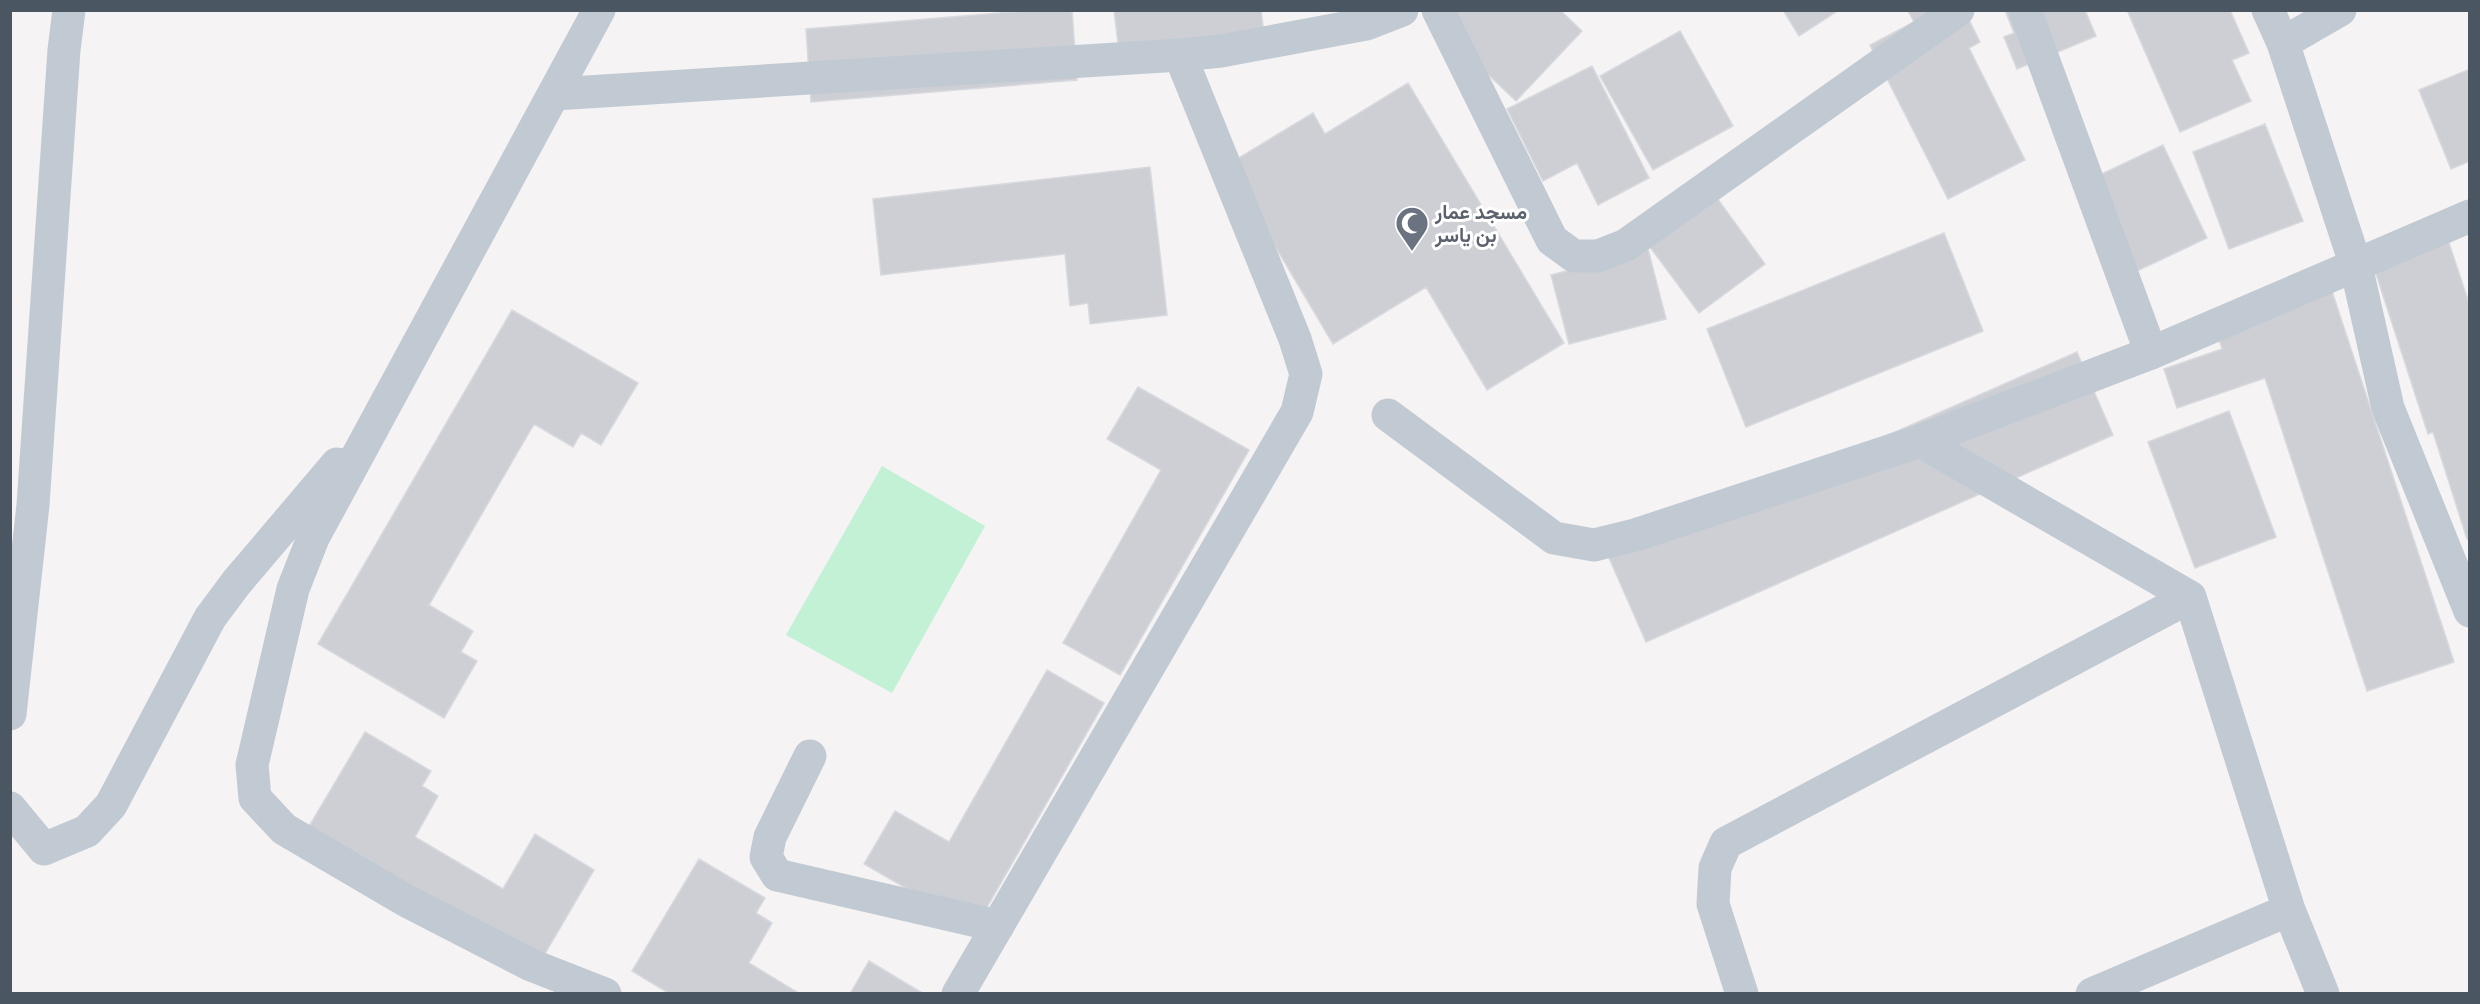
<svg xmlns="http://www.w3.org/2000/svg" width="2480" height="1004" viewBox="0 0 2480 1004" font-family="Overpass,Vazirmatn,sans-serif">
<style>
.green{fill:#c3f1d5}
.building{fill:#cdcfd5;stroke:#d7d9de;stroke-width:1.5}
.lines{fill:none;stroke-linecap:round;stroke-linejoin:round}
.minor{stroke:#c1cad2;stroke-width:33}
.labels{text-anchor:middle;stroke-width:6;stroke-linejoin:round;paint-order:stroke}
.worship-label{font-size:20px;font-weight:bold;fill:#5b616d;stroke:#fff;text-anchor:start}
</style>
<rect width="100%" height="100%" fill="#f5f3f3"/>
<path class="green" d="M 882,466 L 985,526 L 892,693 L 786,635 Z"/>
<path class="building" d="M 1035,10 L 1072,10 L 1077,80 L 811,102 L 806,29 Z
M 1114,10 L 1261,10 L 1266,49 L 1121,69 Z
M 1442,10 L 1560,10 L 1582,31 L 1516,101 L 1432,21 Z
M 1783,10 L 1839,10 L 1799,36 Z
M 1964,10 L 1980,42 L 1969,48 L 2025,160 L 1948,199 L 1870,45 L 1914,22 L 1908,11 Z
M 2005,10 L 2085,10 L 2096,36 L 2017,69 L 2004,37 L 2014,33 Z
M 2127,10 L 2230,10 L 2249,53 L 2232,60 L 2251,101 L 2180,132 Z
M 1680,31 L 1733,126 L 1653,170 L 1600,76 Z
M 1592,66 L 1649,178 L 1598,205 L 1577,163 L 1543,181 L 1507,109 Z
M 2470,69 L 2470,161 L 2451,169 L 2419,90 Z
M 1408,83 L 1564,343 L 1487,390 L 1426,287 L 1333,344 L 1227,165 L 1313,113 L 1325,134 Z
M 2265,124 L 2303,221 L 2229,249 L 2193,152 Z
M 2163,145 L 2207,238 L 2118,280 L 2074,187 Z
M 1150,167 L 1167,315 L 1090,324 L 1088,303 L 1070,306 L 1065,254 L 881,275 L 873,199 Z
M 1714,194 L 1765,264 L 1699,313 L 1647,243 Z
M 2443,225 L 2470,306 L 2470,538 L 2467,539 L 2433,432 L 2428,434 L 2368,249 Z
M 1944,233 L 1983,331 L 1746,427 L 1707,329 Z
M 1648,249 L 1666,319 L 1569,344 L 1551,275 Z
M 2327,276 L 2454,662 L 2367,691 L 2265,378 L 2177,408 L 2164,369 L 2222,349 L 2211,314 Z
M 512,310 L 638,383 L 601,445 L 581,433 L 573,447 L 534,424 L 429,605 L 473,631 L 461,652 L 477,661 L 444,718 L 318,644 Z
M 2077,352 L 2113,435 L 1646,642 L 1609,558 Z
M 1138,387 L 1249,450 L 1120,675 L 1063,643 L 1161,470 L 1107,439 Z
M 2229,411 L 2276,537 L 2195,568 L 2148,442 Z
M 1047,670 L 1104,703 L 975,928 L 864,864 L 895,811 L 949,842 Z
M 365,732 L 431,771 L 422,786 L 438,796 L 415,837 L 503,889 L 535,834 L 594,870 L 529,981 L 298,845 Z
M 699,859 L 765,898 L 756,913 L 772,923 L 749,963 L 800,994 L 670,994 L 632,971 Z
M 869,961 L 924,994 L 850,994 Z"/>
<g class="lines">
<path class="minor" d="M 599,10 L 313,538 L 293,589 L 252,765 L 255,798 L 284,829 L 405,900 L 531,965 L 605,994
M 1438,10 L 1552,240 L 1574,256 L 1598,256 L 1626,245 L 1958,10
M 2025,10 L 2151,353
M 2268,10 L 2283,43 L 2356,266 L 2388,408 L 2470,611
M 2283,43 L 2340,10
M 554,94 L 1180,55 L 1221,51 L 1366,24 L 1402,10
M 1388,415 L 1554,538 L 1594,545 L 1635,535 L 1920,441 L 2151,353 L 2470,216
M 1920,441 L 2190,597
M 10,714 L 33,505 L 64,50 L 69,10
M 810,756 L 770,837 L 766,857 L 777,875 L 998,926
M 10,808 L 44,849 L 87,831 L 111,805 L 210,618 L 236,583 L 337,464
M 958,994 L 1297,412 L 1306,374 L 1295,339 L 1180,55
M 1742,994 L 1713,904 L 1715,868 L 1726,843 L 2190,597 L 2289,910 L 2323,994
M 2092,994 L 2289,910"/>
</g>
<defs>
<symbol id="mosque-pin" viewBox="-11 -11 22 30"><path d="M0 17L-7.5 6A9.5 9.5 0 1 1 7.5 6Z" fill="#6b7280" stroke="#fff"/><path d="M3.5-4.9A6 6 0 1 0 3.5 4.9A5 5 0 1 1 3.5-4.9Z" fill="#fff"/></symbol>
</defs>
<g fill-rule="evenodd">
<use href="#mosque-pin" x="1393" y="204" width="38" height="52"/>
</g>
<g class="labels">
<g class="worship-label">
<text x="1435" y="219">مسجد عمار<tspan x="1435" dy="23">بن ياسر</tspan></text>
</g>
</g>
<rect width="2480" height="1004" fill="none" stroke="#4a5661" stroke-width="24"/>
</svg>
